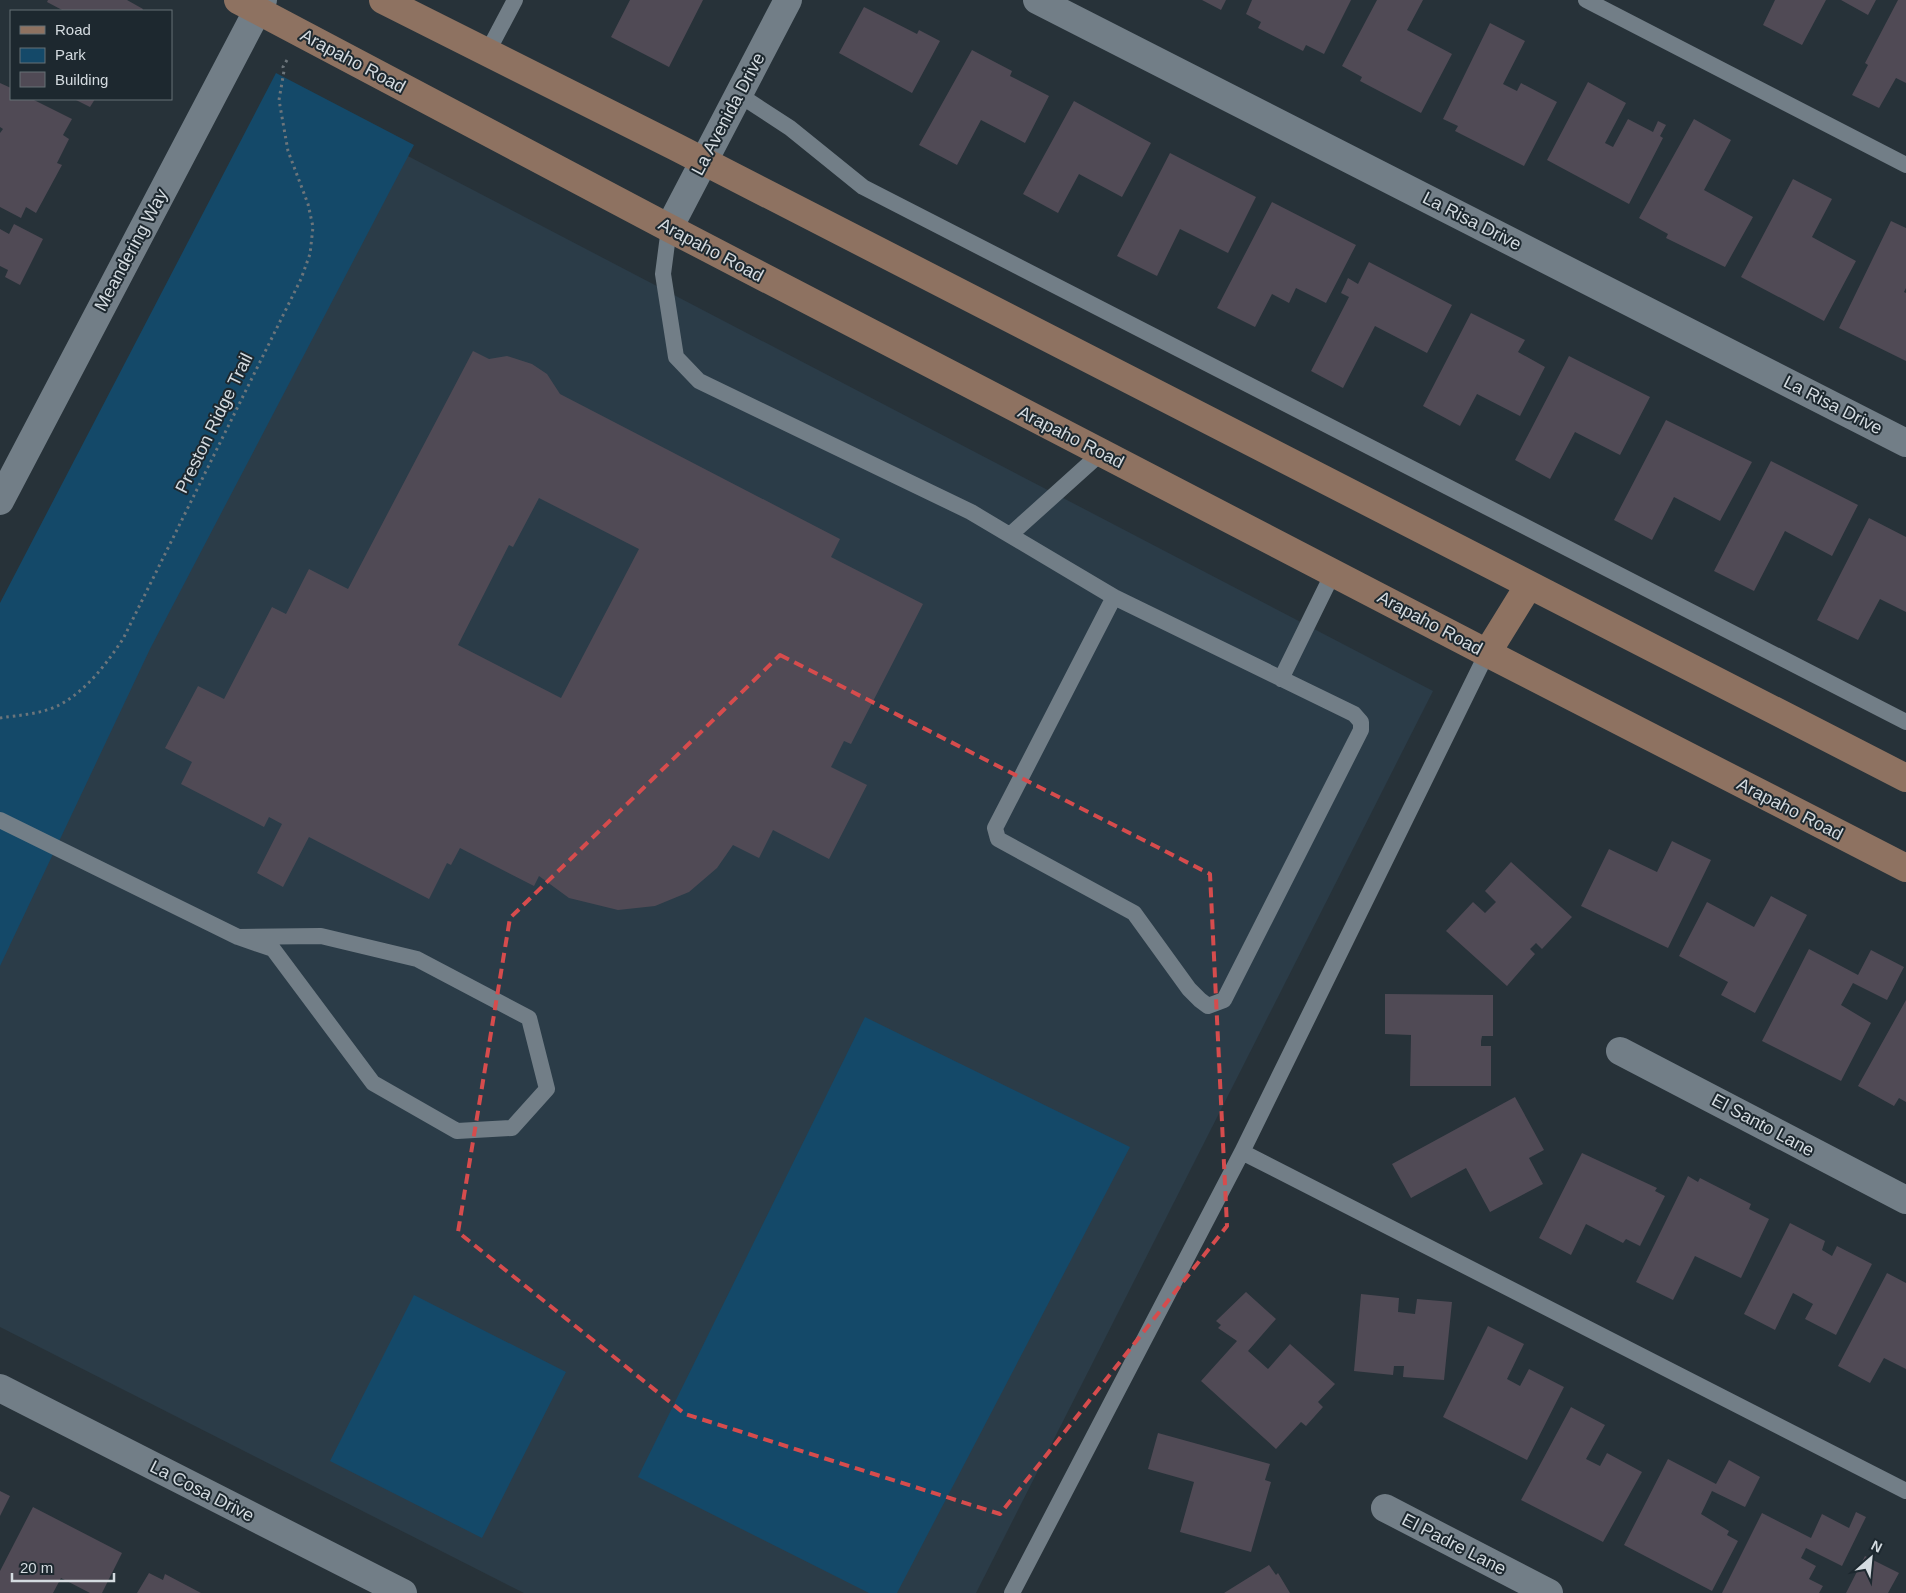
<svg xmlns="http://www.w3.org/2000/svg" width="1906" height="1593" viewBox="0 0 1906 1593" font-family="Helvetica,sans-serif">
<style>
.built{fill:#2b3c48}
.green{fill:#144969}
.building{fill:#504a55;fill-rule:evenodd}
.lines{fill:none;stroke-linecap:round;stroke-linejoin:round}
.path{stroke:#6c757b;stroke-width:3;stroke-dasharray:2.5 4;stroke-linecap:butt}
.service{stroke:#727e87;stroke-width:16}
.minor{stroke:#727e87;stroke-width:28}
.tertiary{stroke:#727e87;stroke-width:28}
.secondary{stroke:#8e7261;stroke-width:28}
.marked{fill:none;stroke:#d64c4d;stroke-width:4;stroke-dasharray:10 6;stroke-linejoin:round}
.labels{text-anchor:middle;stroke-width:4;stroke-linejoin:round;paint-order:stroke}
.street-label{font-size:18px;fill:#d4dbe0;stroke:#1d282f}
</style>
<rect width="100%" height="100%" fill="#273239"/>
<path class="built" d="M 287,93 L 1433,691 L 976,1593 L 524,1593 L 0,1327 L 0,629 Z"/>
<path class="green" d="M 276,73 L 414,145 L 150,649 L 0,966 L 0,603 Z
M 865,1017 L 1130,1147 L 897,1593 L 869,1593 L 638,1477 Z
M 414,1295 L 566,1372 L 482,1538 L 330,1461 Z"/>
<path class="building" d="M 48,0 L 127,0 L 143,9 L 142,11 L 64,11 L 47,2 Z
M 630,0 L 703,0 L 669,67 L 611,37 Z
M 1202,0 L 1226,0 L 1221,10 Z
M 1252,0 L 1351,0 L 1324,54 L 1306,45 L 1303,51 L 1258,28 L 1261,22 L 1246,14 Z
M 1377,0 L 1423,0 L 1407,30 L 1452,54 L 1421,113 L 1360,81 L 1362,77 L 1342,66 Z
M 1775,0 L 1826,0 L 1802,45 L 1763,25 Z
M 1841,0 L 1876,0 L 1868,15 Z
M 1898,0 L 1906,0 L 1906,83 L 1896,78 L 1879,108 L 1852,95 L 1868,65 L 1865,63 Z
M 864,7 L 917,34 L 919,30 L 940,41 L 912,93 L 839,53 Z
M 1490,23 L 1525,41 L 1503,84 L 1517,91 L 1521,83 L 1557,102 L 1524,166 L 1455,131 L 1458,126 L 1443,119 Z
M 972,50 L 1012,71 L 1010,76 L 1049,96 L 1025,143 L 981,120 L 957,165 L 919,145 Z
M 1588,82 L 1626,103 L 1605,143 L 1613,147 L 1628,119 L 1653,132 L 1658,121 L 1666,125 L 1660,136 L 1663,138 L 1629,204 L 1547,160 Z
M 0,83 L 11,88 L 11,99 L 32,99 L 72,119 L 63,135 L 69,139 L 57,163 L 62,165 L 36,213 L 26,207 L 21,218 L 0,207 L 0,133 L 3,129 L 0,127 Z
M 74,99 L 95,99 L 90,107 Z
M 1074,101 L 1151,143 L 1122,197 L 1079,174 L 1058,213 L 1023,194 Z
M 1694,119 L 1731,140 L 1704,190 L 1753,217 L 1725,267 L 1666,238 L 1668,234 L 1639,218 Z
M 1170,153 L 1256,197 L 1228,253 L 1180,229 L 1157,276 L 1117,256 Z
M 1793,179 L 1832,199 L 1812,237 L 1856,261 L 1824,321 L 1741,277 Z
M 1272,202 L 1356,245 L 1326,303 L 1296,288 L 1289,303 L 1272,294 L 1255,327 L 1217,308 Z
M 1891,221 L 1906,228 L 1906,288 L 1904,292 L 1906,293 L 1906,361 L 1839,328 Z
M 14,224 L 43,239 L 20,285 L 5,277 L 8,270 L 0,266 L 0,229 L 9,234 Z
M 1369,262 L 1452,305 L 1427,353 L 1375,326 L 1343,388 L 1311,371 L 1349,297 L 1341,293 L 1348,278 L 1358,284 Z
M 1471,313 L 1525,340 L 1518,352 L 1545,367 L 1520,416 L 1477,394 L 1460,426 L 1423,406 Z
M 473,351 L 489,359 L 507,356 L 532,364 L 547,374 L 560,394 L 840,539 L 831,557 L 923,604 L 851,744 L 844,741 L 831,767 L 867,785 L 829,859 L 773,830 L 759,858 L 733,845 L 717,868 L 689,892 L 655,906 L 618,910 L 569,898 L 539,876 L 534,886 L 460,848 L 451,865 L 447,863 L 429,899 L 309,837 L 283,887 L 257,873 L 282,824 L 269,817 L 264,827 L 181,784 L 192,762 L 165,748 L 198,686 L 224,699 L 272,607 L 286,614 L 309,569 L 348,589 ZM 539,498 L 639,549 L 561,698 L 458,645 L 509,545 L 513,547 Z
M 1569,356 L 1650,397 L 1620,455 L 1575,432 L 1550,479 L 1515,460 Z
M 1666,420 L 1752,462 L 1720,521 L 1674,497 L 1652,540 L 1614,520 Z
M 1771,461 L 1858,505 L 1832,556 L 1785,531 L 1754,591 L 1714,571 Z
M 1869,518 L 1906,537 L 1906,612 L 1880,599 L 1858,640 L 1817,620 Z
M 1672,841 L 1711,860 L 1668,948 L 1581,906 L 1609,849 L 1657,872 Z
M 1511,862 L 1572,917 L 1542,949 L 1536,943 L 1530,949 L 1535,954 L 1507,986 L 1446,931 L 1473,902 L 1485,913 L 1496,902 L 1485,891 Z
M 1771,896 L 1807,915 L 1755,1013 L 1721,995 L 1728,982 L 1679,956 L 1707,902 L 1754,927 Z
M 1809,949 L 1858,975 L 1871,950 L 1904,967 L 1887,1000 L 1853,983 L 1841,1005 L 1871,1023 L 1841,1081 L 1762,1041 Z
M 1385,994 L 1493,995 L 1493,1036 L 1482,1036 L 1481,1041 L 1481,1046 L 1491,1046 L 1491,1086 L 1410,1086 L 1411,1035 L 1385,1034 Z
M 1906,1000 L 1906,1102 L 1899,1098 L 1894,1106 L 1858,1086 Z
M 1515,1097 L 1544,1150 L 1529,1158 L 1543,1184 L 1490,1212 L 1466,1168 L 1411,1198 L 1392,1164 Z
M 1582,1153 L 1657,1188 L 1655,1191 L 1665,1196 L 1640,1246 L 1626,1239 L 1623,1243 L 1586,1224 L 1571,1255 L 1539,1238 Z
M 1688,1176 L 1698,1182 L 1700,1178 L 1751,1204 L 1749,1209 L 1769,1219 L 1741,1278 L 1695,1256 L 1673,1300 L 1636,1282 Z
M 1790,1223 L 1825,1241 L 1822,1250 L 1832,1256 L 1837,1246 L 1872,1264 L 1836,1335 L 1805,1319 L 1813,1304 L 1793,1293 L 1775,1330 L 1744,1314 Z
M 1887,1273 L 1906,1283 L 1906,1369 L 1884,1358 L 1870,1383 L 1838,1366 Z
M 1246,1292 L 1276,1319 L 1248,1351 L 1268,1369 L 1290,1344 L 1335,1384 L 1318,1402 L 1323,1407 L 1306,1426 L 1301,1422 L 1276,1449 L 1201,1381 L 1237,1341 L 1218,1328 L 1221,1325 L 1216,1321 Z
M 1361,1294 L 1399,1298 L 1398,1312 L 1415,1314 L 1417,1299 L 1452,1302 L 1444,1380 L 1403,1377 L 1404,1366 L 1394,1366 L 1393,1375 L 1354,1371 Z
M 1488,1326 L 1524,1344 L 1507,1379 L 1520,1386 L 1529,1369 L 1564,1387 L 1527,1460 L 1443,1417 Z
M 1571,1407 L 1605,1425 L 1586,1459 L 1600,1466 L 1607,1453 L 1642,1472 L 1603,1542 L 1521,1500 Z
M 1158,1433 L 1270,1464 L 1265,1480 L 1271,1482 L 1251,1552 L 1180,1532 L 1194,1482 L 1148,1469 Z
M 1668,1459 L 1716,1484 L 1729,1460 L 1760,1477 L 1745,1507 L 1712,1491 L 1701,1514 L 1729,1531 L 1727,1535 L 1738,1541 L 1712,1591 L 1624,1545 Z
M 0,1491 L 10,1496 L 0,1516 Z
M 33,1507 L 122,1553 L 102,1593 L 90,1593 L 61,1578 L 53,1593 L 0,1593 L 0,1571 Z
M 1856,1512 L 1866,1517 L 1842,1566 L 1806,1548 L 1801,1558 L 1816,1566 L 1809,1579 L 1823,1586 L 1819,1593 L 1722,1593 L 1762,1513 L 1811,1538 L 1822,1514 L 1849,1528 Z
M 1865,1556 L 1899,1573 L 1888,1593 L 1846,1593 Z
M 1269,1565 L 1276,1575 L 1278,1573 L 1290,1593 L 1224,1593 Z
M 149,1573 L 163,1580 L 165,1574 L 201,1593 L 137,1593 Z"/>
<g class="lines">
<path class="path" d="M 0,718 C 19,715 44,714 61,704 C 88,689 106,664 123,639 L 301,279 L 310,254 L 313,227 L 308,204 L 288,151 L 279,100 L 284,71 L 283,67 L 287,60"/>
<path class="service" d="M 1586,0 L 1906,165
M 487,53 L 515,0
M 738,94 L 790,128 L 863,187 L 1906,722
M 669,228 L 663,274 L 676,357 L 699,381 L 971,512 L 1114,597 L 995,828 L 998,839 L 1134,913 L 1189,989 L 1200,1000 L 1208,1006 L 1224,1000 L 1361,730 L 1361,722 L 1354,714 L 1114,597
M 1010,535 L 1101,453
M 1281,679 L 1333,573
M 0,820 L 238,937 L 273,949 L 373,1083 L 457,1131 L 512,1128 L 547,1089 L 529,1018 L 417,959 L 321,936 L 238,937
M 1242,1152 L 1487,653
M 1012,1593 L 1242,1152 L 1906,1491"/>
<path class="minor" d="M 1037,0 L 1906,443
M 669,228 L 788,0
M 1620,1051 L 1906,1200
M 1385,1508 L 1549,1593"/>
<path class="tertiary" d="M 0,501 L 263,0
M 0,1388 L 403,1593"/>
<path class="secondary" d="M 238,0 L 669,228 L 1487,653 L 1906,868
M 383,0 L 676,147 L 1906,778
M 1487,653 L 1529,585"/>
</g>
<path class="marked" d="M 780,655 L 1210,874 L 1227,1226 L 1000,1514 L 685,1414 L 458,1232 L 510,918 Z"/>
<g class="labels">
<g class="street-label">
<text transform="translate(353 61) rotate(28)" y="6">Arapaho Road</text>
<text transform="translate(728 114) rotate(-62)" y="6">La Avenida Drive</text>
<text transform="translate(1472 221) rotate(27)" y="6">La Risa Drive</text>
<text transform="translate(131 250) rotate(-62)" y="6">Meandering Way</text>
<text transform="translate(711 250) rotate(28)" y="6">Arapaho Road</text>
<text transform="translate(1833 405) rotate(27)" y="6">La Risa Drive</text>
<text transform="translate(214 423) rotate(-64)" y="6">Preston Ridge Trail</text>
<text transform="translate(1071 437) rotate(27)" y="6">Arapaho Road</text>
<text transform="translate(1430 623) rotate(28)" y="6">Arapaho Road</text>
<text transform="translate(1790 809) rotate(27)" y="6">Arapaho Road</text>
<text transform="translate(1763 1125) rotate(28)" y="6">El Santo Lane</text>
<text transform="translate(202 1491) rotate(27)" y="6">La Cosa Drive</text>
<text transform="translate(1454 1544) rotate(27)" y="6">El Padre Lane</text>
</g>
</g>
<rect x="10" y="10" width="162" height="90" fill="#1d282f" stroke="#667076"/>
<rect x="20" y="26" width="25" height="8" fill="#8e7261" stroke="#667076"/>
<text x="55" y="35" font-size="15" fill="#d4dbe0">Road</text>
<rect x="20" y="48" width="25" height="15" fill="#144969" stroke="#667076"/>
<text x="55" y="60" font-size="15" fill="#d4dbe0">Park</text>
<rect x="20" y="72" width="25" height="15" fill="#504a55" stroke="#667076"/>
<text x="55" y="85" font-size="15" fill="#d4dbe0">Building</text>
<g transform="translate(1871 1558) rotate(27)" stroke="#1d282f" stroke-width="4" paint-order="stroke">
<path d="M0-4L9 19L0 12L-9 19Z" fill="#d4dbe0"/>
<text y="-8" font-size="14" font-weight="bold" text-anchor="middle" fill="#d4dbe0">N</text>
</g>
<path d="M12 1573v8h102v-8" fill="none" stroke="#d4dbe0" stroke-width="2.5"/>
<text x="20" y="1573" font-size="15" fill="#d4dbe0" stroke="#1d282f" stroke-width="4" paint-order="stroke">20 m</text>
</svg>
